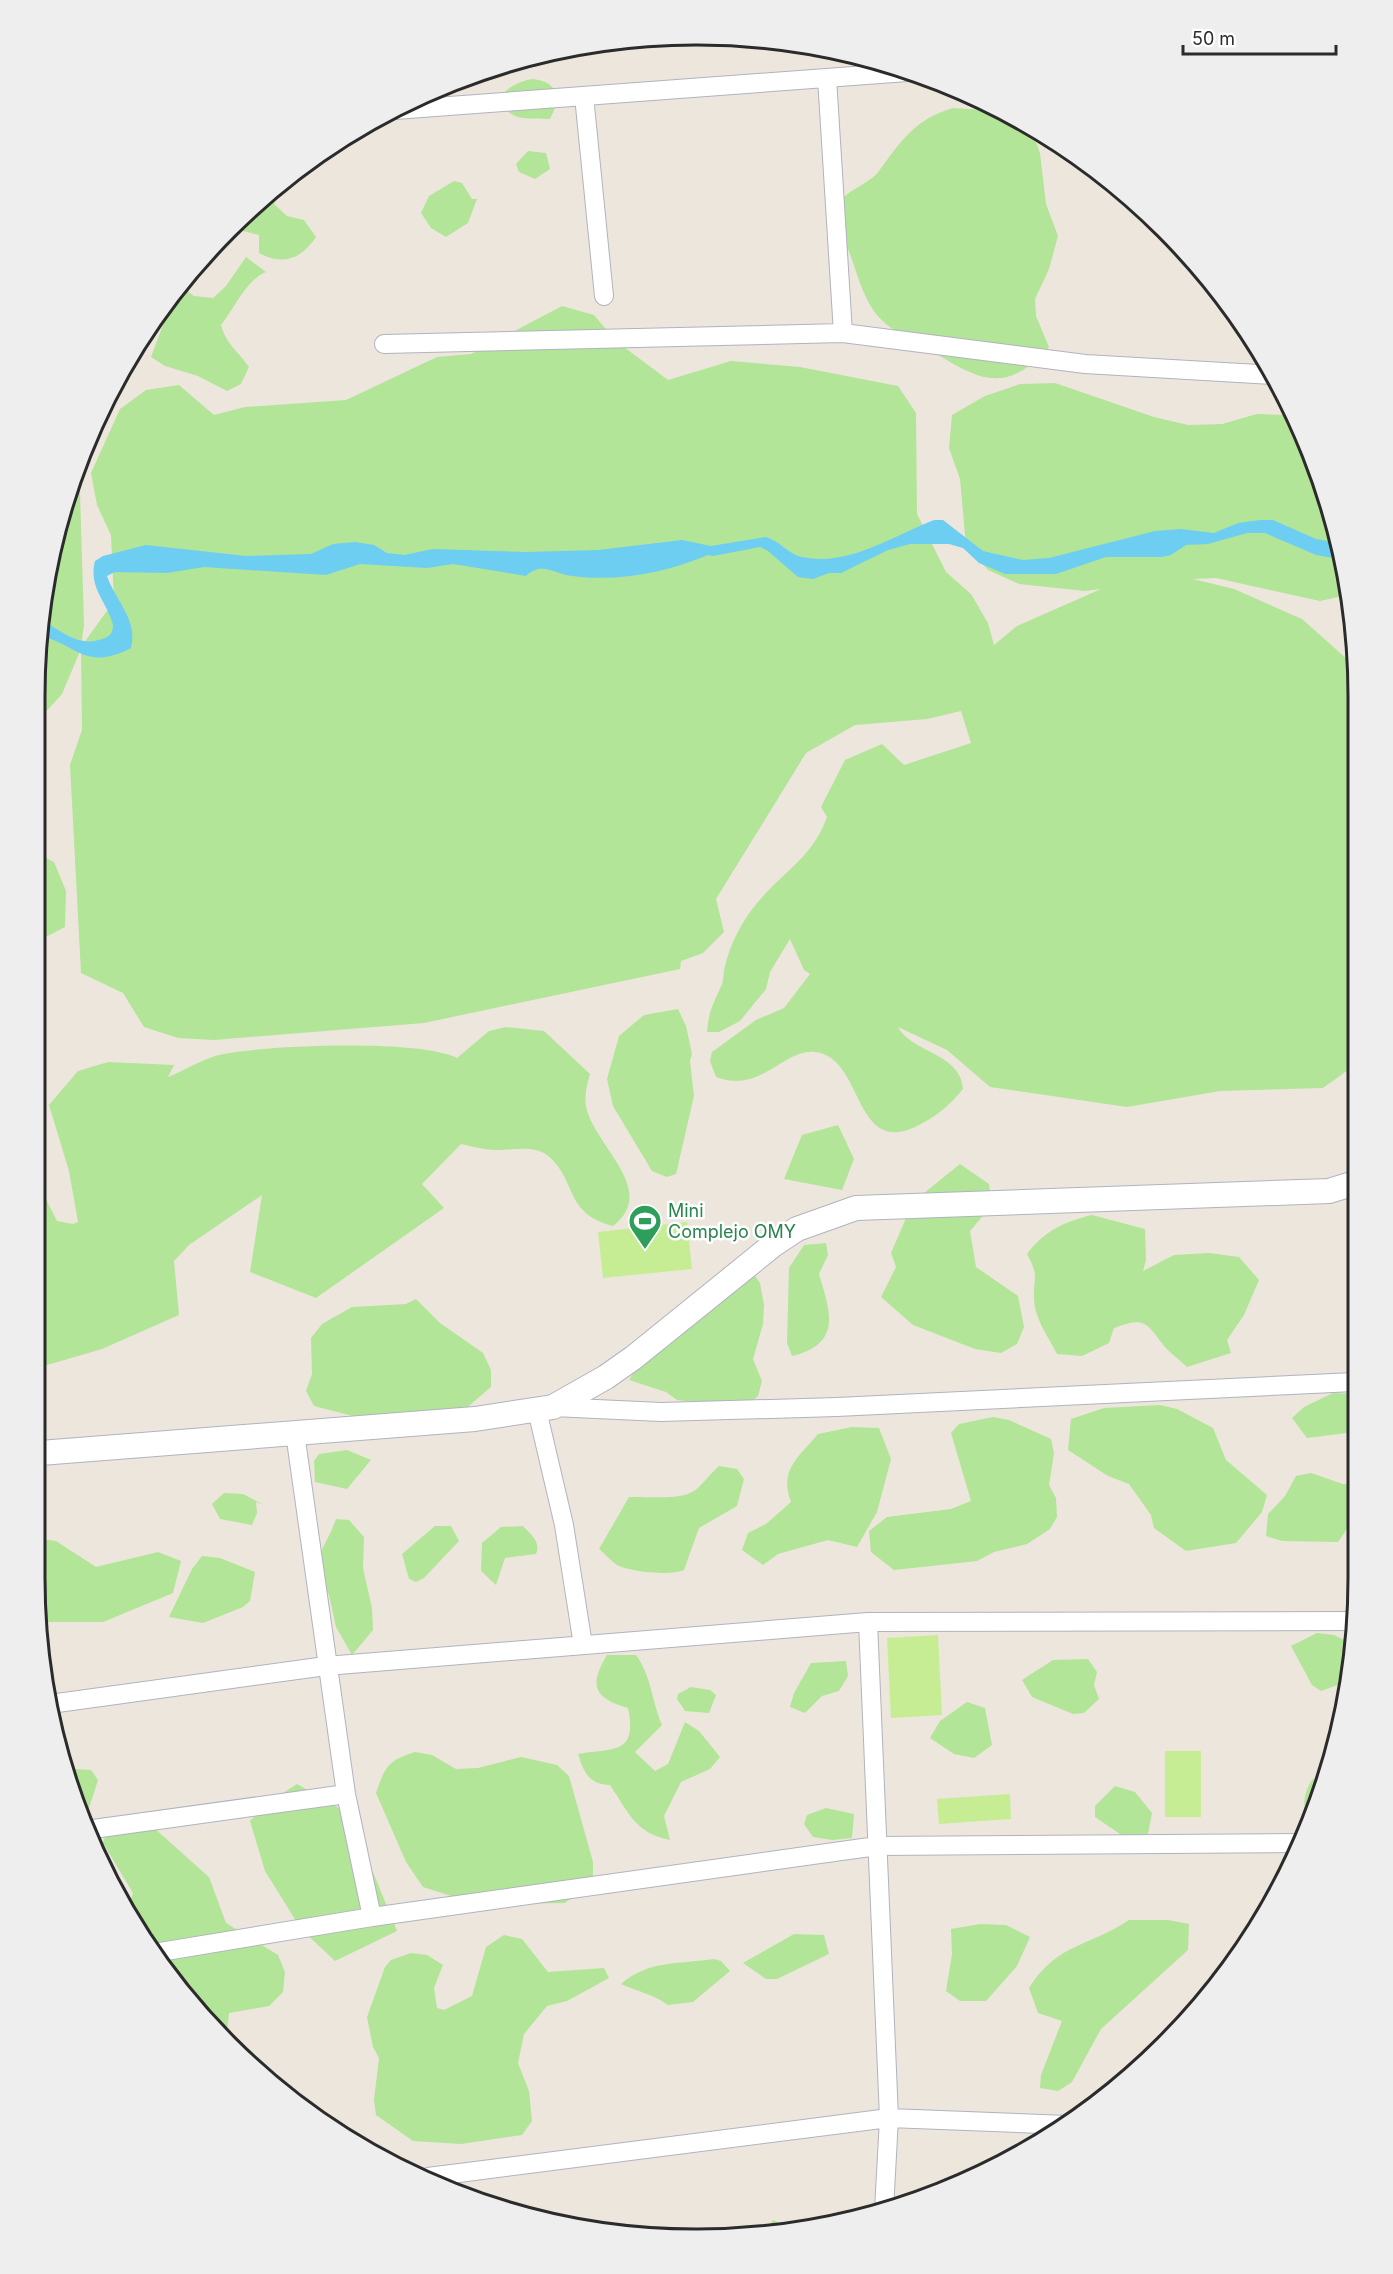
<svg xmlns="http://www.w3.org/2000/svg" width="1393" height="2274" viewBox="0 0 1393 2274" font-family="Inter,sans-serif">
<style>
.green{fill:#b2e597}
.pitch{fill:#c6ed93}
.water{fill:#6dcef2}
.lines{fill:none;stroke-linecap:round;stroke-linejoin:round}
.minor-casing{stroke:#b1b3bf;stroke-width:20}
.secondary-casing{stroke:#b1b3bf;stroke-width:26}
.minor{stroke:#fff;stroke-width:18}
.secondary{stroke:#fff;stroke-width:24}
.labels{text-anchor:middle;stroke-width:5;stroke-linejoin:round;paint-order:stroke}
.leisure-label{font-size:18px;fill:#27864d;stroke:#fff;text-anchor:start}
.rim{fill:none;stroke:#2b2b2b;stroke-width:3}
</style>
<rect width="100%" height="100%" fill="#ede6dd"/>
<path class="green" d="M 533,79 C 547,81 554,85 559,99 L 550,119 C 525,118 515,122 498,102 C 503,89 519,81 533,79 Z
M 953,108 L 1002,111 L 1026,126 L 1034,137 L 1040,153 L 1046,204 L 1058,236 L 1049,269 L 1035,299 L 1036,316 L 1049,347 C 1004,398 976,378 927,348 C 913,340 895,333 884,322 C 865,306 858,276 850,254 C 845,242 835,223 837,210 C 841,190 868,186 879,171 C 901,141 915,119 953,108 Z
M 528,151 L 546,153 L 550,169 L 535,179 L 519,172 L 516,164 Z
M 293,175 L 274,204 L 287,216 L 304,220 L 316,237 C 301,259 283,266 259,253 L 259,235 L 243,231 L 224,238 L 260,199 Z
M 454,181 L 462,183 L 472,199 L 477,199 L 468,223 L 446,237 L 431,228 L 421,213 L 429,196 Z
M 246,257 L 266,272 C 246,280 235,308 221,325 C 226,344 238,351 249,367 L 241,384 L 227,391 L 198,376 L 165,366 L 151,357 L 163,325 L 159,315 L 179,285 L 194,296 L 213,298 L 226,286 Z
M 562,306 L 594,315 L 616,341 L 668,380 L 731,361 L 800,367 L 898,386 L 916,413 L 917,514 L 946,572 L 971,594 L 988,623 L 994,645 L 1017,626 L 1101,589 L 1085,591 L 1019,584 L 988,570 L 966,545 L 960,479 L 949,448 L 952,415 L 985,396 L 1020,384 L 1055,383 L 1154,417 L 1188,425 L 1222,424 L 1257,414 L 1290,415 L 1336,525 L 1348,595 L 1320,601 L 1216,578 L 1193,579 L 1234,589 L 1302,619 L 1357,668 L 1355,1065 L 1323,1088 L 1220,1091 L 1127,1107 L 990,1087 L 947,1050 L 898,1027 C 912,1053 961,1053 963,1089 C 949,1106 936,1117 917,1126 C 853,1158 864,1057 815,1052 C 783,1049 761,1094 716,1077 L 710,1061 L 712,1052 L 756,1020 L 784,1008 L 810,974 L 804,970 L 790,939 L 770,972 L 766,989 L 740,1021 L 719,1032 L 707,1032 C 709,1009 713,1005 722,984 C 724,979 723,972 725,966 C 730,944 743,919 758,902 C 784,871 813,857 827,817 L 821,807 L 845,760 L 882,744 L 904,765 L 971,743 L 961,711 L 927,719 L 855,725 L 806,753 L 716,899 L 724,932 L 703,953 L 681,961 L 680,969 L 424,1023 L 214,1040 L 178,1038 L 144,1027 L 123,993 L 81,973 L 70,765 L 82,730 L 81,649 L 62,694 L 40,718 L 40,610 L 76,477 L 80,492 L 84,625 L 81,647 L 114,601 L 111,535 L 97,505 L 91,473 L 120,409 L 146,390 L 179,385 L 214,415 L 245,407 L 346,400 L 437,357 L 471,354 Z
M 40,855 L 54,862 L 66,891 L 65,927 L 40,940 Z
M 678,1009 L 686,1026 L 692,1054 L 690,1061 L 694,1096 L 676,1174 L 667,1177 L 652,1171 L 613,1106 L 607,1079 L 619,1036 L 644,1015 Z
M 506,1027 L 544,1031 L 590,1074 C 587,1085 584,1096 586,1107 C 595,1147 659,1190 613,1226 C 563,1213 578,1180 547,1155 C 532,1144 509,1151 493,1150 C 482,1149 471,1146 461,1144 L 422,1184 L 444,1208 L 316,1298 L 250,1272 L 262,1195 L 189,1245 L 174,1261 L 179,1315 L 102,1349 L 40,1367 L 40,1187 L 57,1221 L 73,1224 L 78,1222 L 69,1171 L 49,1105 L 78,1071 L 108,1062 L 174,1065 L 168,1077 C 186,1070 205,1057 224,1054 C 268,1045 420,1039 457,1058 L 489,1031 Z
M 838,1125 L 854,1159 L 842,1190 L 784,1179 L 802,1135 Z
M 960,1164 L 989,1184 L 992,1205 L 970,1231 L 976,1267 L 1018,1296 L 1024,1327 L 1017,1344 L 1001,1353 L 975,1349 L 913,1325 L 881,1297 L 896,1267 L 891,1253 L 913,1202 Z
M 1092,1215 L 1145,1229 L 1146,1260 L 1143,1271 L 1174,1255 L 1209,1253 L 1239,1257 L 1259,1280 L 1244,1315 L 1227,1340 L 1231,1353 L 1187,1367 C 1180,1360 1171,1354 1165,1347 C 1146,1323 1146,1316 1114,1328 L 1109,1343 L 1082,1356 L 1057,1354 C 1049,1338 1035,1319 1034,1300 C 1033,1276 1040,1278 1027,1254 C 1044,1231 1064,1222 1092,1215 Z
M 826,1243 L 828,1255 L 819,1274 C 830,1312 843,1343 792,1356 L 787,1343 L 789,1268 L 804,1245 Z
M 749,1259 L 746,1263 L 760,1283 L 764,1305 L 763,1324 L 753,1359 L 762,1381 L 758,1396 L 745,1407 L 677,1400 L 666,1392 L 629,1380 L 668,1318 L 690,1296 Z
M 416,1299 L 440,1323 L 483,1353 L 491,1370 L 491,1387 L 464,1410 L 380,1423 L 314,1406 L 306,1391 L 312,1374 L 311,1338 L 322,1324 L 352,1307 L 406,1304 Z
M 1333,1393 L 1354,1394 L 1354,1432 L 1307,1438 L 1292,1418 L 1304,1407 Z
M 1160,1405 L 1177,1409 L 1213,1428 L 1226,1460 L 1267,1495 L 1262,1512 L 1236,1543 L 1186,1551 L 1154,1528 L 1151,1515 L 1129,1484 L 1108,1476 L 1068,1450 L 1071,1419 L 1104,1408 Z
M 993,1417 L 1009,1420 L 1051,1439 L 1054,1453 L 1049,1485 L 1056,1498 L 1057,1517 L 1050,1529 L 1027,1544 L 994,1552 L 977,1561 L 894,1570 L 871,1552 L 869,1531 L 887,1517 L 951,1509 L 971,1501 L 951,1433 L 959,1424 Z
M 852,1427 L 879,1428 L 891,1459 L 877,1512 L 857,1547 L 828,1540 L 778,1554 L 763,1565 L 742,1550 L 748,1533 L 766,1524 L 791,1502 C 779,1470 798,1458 818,1434 Z
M 347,1450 L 371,1460 L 347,1489 L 315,1482 L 314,1461 L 319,1454 Z
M 719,1466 L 737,1469 L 744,1479 L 737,1506 L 699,1528 L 684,1570 C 671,1576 631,1572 617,1565 C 611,1561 605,1554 599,1549 L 629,1497 C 648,1496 685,1502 699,1487 C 706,1480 711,1473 719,1466 Z
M 1311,1473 L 1343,1484 L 1354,1484 L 1353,1520 L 1338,1542 L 1282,1541 L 1266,1536 L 1268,1514 L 1285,1496 L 1296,1476 Z
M 224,1493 L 243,1494 L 264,1505 L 256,1502 L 257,1513 L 252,1525 L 220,1519 L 212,1504 Z
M 336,1519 L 349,1520 L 364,1537 L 363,1568 L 372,1608 L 373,1630 L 352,1655 L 336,1627 L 329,1595 L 313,1571 C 319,1552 330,1537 336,1519 Z
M 435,1526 L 451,1526 L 459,1541 L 424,1578 L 416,1582 L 409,1579 L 402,1554 Z
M 523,1526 C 531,1535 541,1541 536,1554 L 505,1558 L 496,1585 L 481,1571 L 482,1543 L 501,1527 Z
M 40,1539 L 56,1541 L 96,1567 L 158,1552 L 181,1561 L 173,1593 L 103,1622 L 40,1622 Z
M 202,1556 L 220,1558 L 255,1572 L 250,1601 L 243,1607 L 203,1623 L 169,1617 L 192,1569 Z
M 1317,1633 L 1334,1635 L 1351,1643 L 1353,1660 L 1346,1682 L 1321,1691 L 1312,1685 L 1291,1646 Z
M 607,1655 L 636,1655 C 651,1675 652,1702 662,1725 L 635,1752 L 655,1771 L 668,1764 L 685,1722 L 699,1731 L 720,1757 L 710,1769 L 681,1782 L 664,1816 L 670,1840 C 635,1833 629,1813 610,1785 C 589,1784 584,1773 578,1754 C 613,1748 638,1755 628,1708 C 593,1698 589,1685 607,1655 Z
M 1088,1659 L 1097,1672 L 1094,1685 L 1099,1699 L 1084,1713 L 1073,1714 L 1032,1697 L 1022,1680 L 1053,1660 Z
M 846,1661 L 848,1676 L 839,1691 L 822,1696 L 805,1713 L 790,1707 L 794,1693 L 811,1663 Z
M 691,1687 L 710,1690 L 716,1695 L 709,1713 L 685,1711 L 677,1699 L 678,1694 Z
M 967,1702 L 985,1708 L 992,1745 L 974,1758 L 954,1754 L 930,1738 L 940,1721 Z
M 60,1750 L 74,1769 L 91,1770 L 98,1780 L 84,1824 L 70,1790 Z
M 415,1752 L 432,1755 L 456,1769 L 478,1768 L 521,1757 L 557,1765 L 569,1776 L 593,1862 L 593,1881 L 565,1903 L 476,1904 L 423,1887 L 406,1862 L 376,1793 C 385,1767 388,1760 415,1752 Z
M 1314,1778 L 1320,1787 L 1310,1824 C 1301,1810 1303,1790 1314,1778 Z
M 297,1784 L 344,1811 L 375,1877 L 397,1931 L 335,1961 L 301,1929 L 265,1871 L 250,1821 L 269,1802 Z
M 1115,1786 L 1135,1792 L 1152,1813 L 1148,1834 L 1123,1836 L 1095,1817 L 1095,1806 Z
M 826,1808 L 854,1814 L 852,1838 L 832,1840 L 813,1837 L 804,1824 L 807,1815 Z
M 110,1820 L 154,1828 L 209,1877 L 226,1923 L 278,1955 L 285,1972 L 283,1992 L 269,2006 L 229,2013 L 226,2043 L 171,1980 L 128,1910 L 133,1893 L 103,1843 Z
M 1129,1920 L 1168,1920 L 1189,1924 L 1188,1950 L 1101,2029 L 1072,2082 L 1058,2091 L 1040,2088 L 1041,2075 L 1062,2021 L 1038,2013 L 1029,1988 C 1057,1943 1091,1946 1129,1920 Z
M 980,1924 L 1006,1925 L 1030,1937 L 1017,1966 L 986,2001 L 960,2001 L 946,1991 L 952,1954 L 951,1929 Z
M 794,1934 L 824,1935 L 829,1954 L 777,1979 L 766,1979 L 743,1963 Z
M 504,1935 L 522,1939 L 548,1972 L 604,1968 L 609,1978 L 567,2001 L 547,2006 L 524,2034 L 518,2063 L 529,2091 L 532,2121 L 522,2135 L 461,2144 L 413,2141 L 376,2115 L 374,2100 L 379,2058 L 373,2047 L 367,2017 L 385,1967 L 391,1960 L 411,1953 L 427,1955 L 443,1965 L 434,1988 L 437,2008 L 444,2010 L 472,1996 L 486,1947 Z
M 714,1959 L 721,1961 L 730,1971 L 693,2002 L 668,2005 C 655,1995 636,1991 621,1984 C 648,1960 681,1964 714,1959 Z
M 773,2220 L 795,2231 L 761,2235 Z"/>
<path class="pitch" d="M 687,1222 L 692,1269 L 603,1278 L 598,1232 Z
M 938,1635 L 942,1715 L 891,1718 L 887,1638 Z
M 1165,1751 L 1201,1751 L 1201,1817 L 1165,1817 Z
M 1010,1794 L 1011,1819 L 939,1824 L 937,1799 Z"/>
<path class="water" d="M 934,520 L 943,520 L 983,551 L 1023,560 L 1049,558 L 1155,531 L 1181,529 L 1214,533 L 1238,523 L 1260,520 L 1273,520 L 1316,539 L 1339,543 L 1341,559 L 1316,555 L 1265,533 L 1247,533 L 1208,544 L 1186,545 L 1171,555 L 1162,557 L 1106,557 L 1056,574 L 1005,574 L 979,563 L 963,548 L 949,544 L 910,544 L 888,550 L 841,573 L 829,573 L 813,579 L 798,577 L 768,551 L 760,547 L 713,556 L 708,555 C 665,573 619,582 572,576 C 553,574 543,561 526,576 L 453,564 L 427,568 L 360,564 L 326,575 L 204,567 L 167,573 L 115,572 L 107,576 C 116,602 138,619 131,648 C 85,672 77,644 40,636 L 40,619 C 60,630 79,648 102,639 C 110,637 113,633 113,625 C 107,601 88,588 95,561 L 103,556 L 146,545 L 246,556 L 311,554 L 333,544 L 355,542 L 374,545 L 387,553 L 404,555 L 433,549 L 527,552 L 598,550 L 682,540 L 711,546 L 766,537 C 780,541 788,554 802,557 C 849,567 892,536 934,520 Z"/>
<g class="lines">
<defs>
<path id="minor" d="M 827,78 L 843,333
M 584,96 L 604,296
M 395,110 L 907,72
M 384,344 L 843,333 L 1085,364 L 1274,375
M 553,1407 L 661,1412 L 837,1407 L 1354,1382
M 537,1410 L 564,1525 L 583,1645
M 295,1433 L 346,1794 L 372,1917
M 868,1622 L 889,2118 L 884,2210
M 50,1704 L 326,1666 L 868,1622 L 1353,1621
M 86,1830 L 346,1794
M 154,1953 L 372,1917 L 877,1846 L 1301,1843
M 428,2177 L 889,2118 L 1068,2125"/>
<path id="secondary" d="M 40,1453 L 475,1419 L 553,1407 L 606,1377 L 633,1358 L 773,1245 L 797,1229 L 856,1208 L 1329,1191 L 1355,1183"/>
</defs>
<use href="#minor" class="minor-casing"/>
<use href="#secondary" class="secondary-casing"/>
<use href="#minor" class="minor"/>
<use href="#secondary" class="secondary"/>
</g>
<defs>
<symbol id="stadium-pin" viewBox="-11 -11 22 30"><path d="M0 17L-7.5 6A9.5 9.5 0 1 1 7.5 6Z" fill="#2e9e5b" stroke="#fff"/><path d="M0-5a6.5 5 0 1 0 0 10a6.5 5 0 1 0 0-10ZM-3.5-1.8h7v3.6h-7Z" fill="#fff"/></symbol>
</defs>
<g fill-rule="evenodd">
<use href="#stadium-pin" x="626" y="1202" width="38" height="52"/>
</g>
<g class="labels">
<g class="leisure-label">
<text x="668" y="1217">Mini<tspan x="668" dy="21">Complejo OMY</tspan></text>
</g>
</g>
<path d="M0 0H1393V2274H0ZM696 45H697A651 651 0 0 1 1348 696V1578A651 651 0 0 1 697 2229H696A651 651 0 0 1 45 1578V696A651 651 0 0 1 696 45Z" fill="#eee" fill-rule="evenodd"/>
<path class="rim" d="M696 45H697A651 651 0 0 1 1348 696V1578A651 651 0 0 1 697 2229H696A651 651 0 0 1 45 1578V696A651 651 0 0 1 696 45Z"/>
<path d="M1183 45v9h153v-9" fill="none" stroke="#2b2b2b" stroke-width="3"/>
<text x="1192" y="45" font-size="18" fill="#2b2b2b" stroke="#ffffff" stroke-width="4.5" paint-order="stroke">50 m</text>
</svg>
